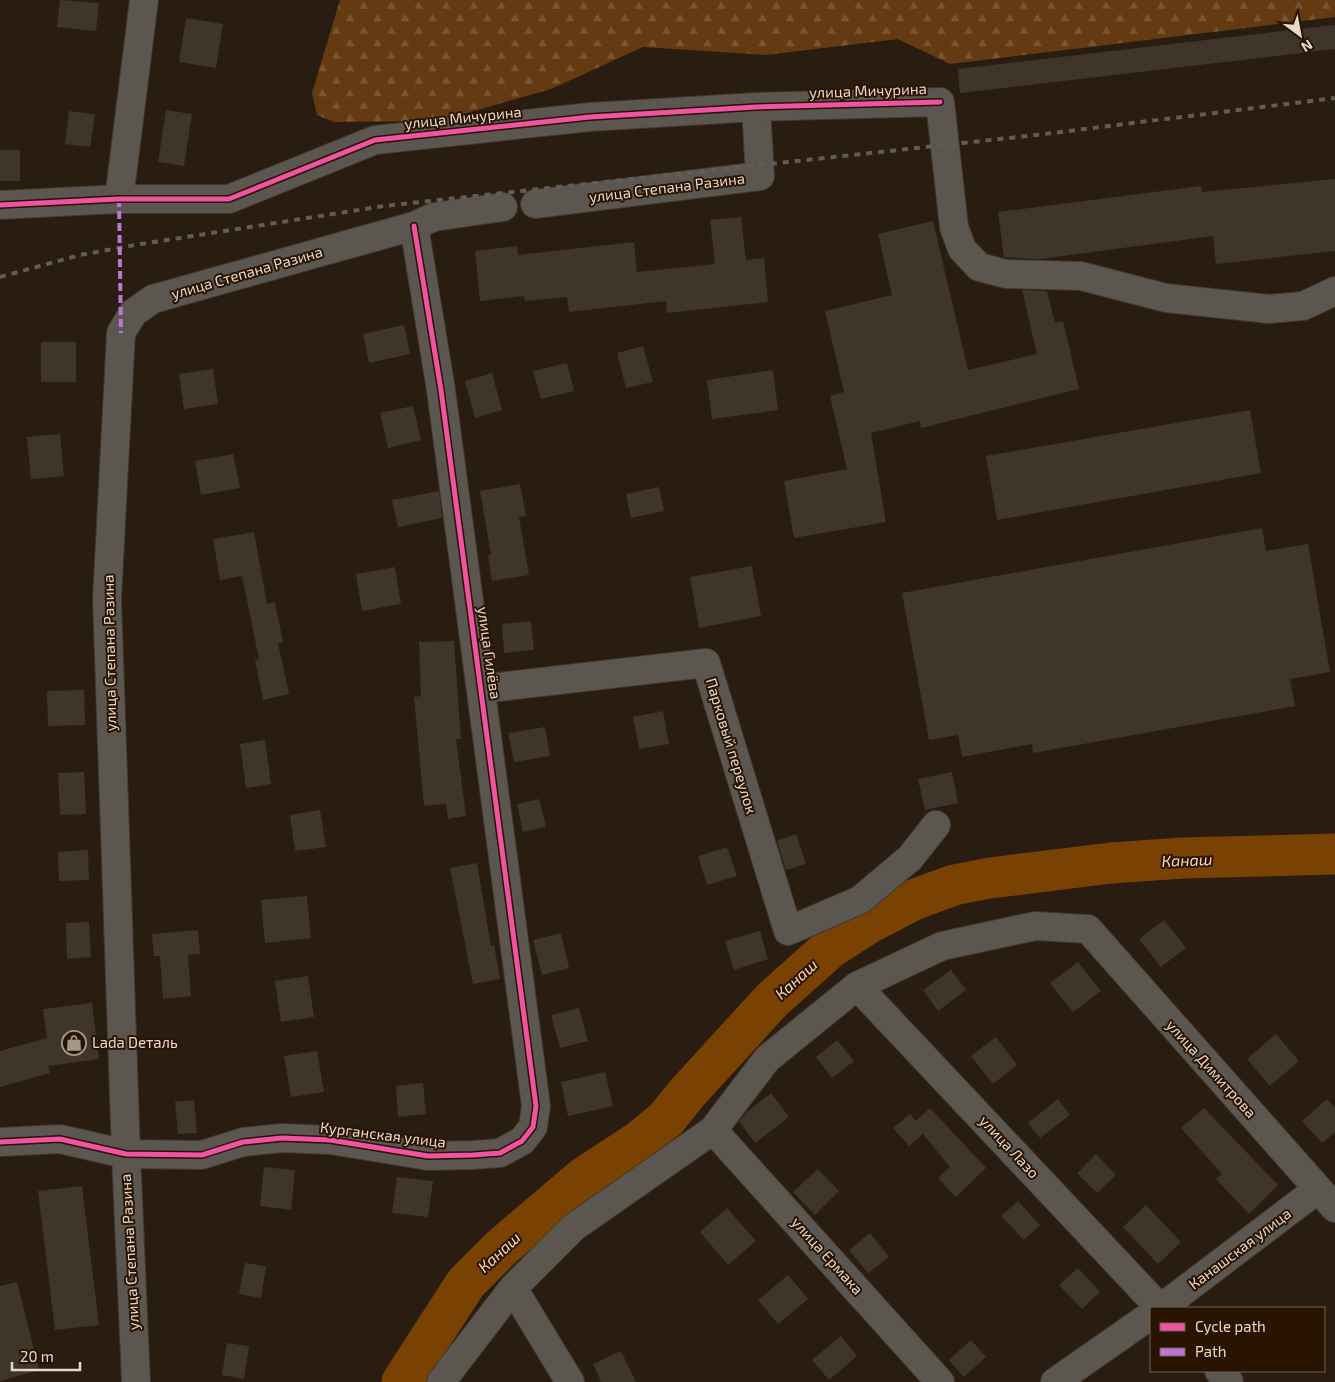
<svg xmlns="http://www.w3.org/2000/svg" width="1335" height="1382" viewBox="0 0 1335 1382" font-family="'Exo 2',sans-serif">
<style>
.forest{fill:url(#forest-firs)}
.lines{fill:none;stroke-linecap:round;stroke-linejoin:round}
.river{stroke:#7a4202;stroke-width:41}
.building{fill:#3f352b}
.minor-casing{stroke:#42372d;stroke-width:30}
.minor{stroke:#5c5650;stroke-width:28}
.rail{stroke:#635c55;stroke-width:4;stroke-dasharray:6 6;stroke-linecap:butt}
.quiet{stroke:#ba77d6;stroke-width:4;stroke-dasharray:8 4;stroke-linecap:butt}
.cycleway-casing{stroke:#291301;stroke-width:8}
.cycleway{stroke:#f153a3;stroke-width:5}
.labels{text-anchor:middle;stroke-width:4;stroke-linejoin:round;paint-order:stroke}
.street-label{font-size:15px;fill:#e8d8cc;stroke:#291301}
.poi-label{font-size:15px;fill:#e8d8cc;stroke:#291301;text-anchor:start}
.water-label{font-size:16px;font-style:italic;fill:#f9d5ba;stroke:#291301}
</style>
<defs>
<pattern id="forest-firs" width="22" height="20" patternUnits="userSpaceOnUse" patternTransform="scale(1.25)"><rect width="22" height="20" fill="#633a11"/><path d="M5 1l3.5 6h-7zM16 11l3.5 6h-7z" fill="#795632"/></pattern>
</defs>
<rect width="100%" height="100%" fill="#291d11"/>
<path class="forest" d="M 340,0 L 1335,0 L 1335,17 L 950,64 L 898,39 L 766,55 L 643,47 L 551,89 L 439,121 L 334,122 L 317,115 L 312,93 Z"/>
<g class="lines">
<path class="river" d="M 402,1382 L 466,1283 L 502,1247 L 583,1178 L 638,1142 L 666,1119 L 687,1093 L 772,1000 L 830,948 L 869,923 L 913,900 L 954,885 L 990,878 L 1111,863 L 1183,858 L 1335,854"/>
</g>
<path class="building" d="M 60,0 L 99,3 L 96,31 L 57,27 Z
M 186,18 L 223,24 L 216,68 L 179,62 Z
M 1335,25 L 1335,49 L 960,93 L 958,69 Z
M 166,110 L 192,114 L 184,166 L 158,162 Z
M 69,111 L 95,114 L 90,147 L 65,144 Z
M 0,150 L 20,150 L 20,181 L 0,181 Z
M 1335,179 L 1335,251 L 1216,264 L 1213,236 L 1040,259 L 1004,257 L 998,212 L 1201,186 L 1202,192 Z
M 741,217 L 746,260 L 764,258 L 768,302 L 667,313 L 666,301 L 569,312 L 567,297 L 525,301 L 524,296 L 480,301 L 475,251 L 517,246 L 518,255 L 634,242 L 637,272 L 715,264 L 710,220 Z
M 933,221 L 968,370 L 1037,354 L 1022,290 L 1047,291 L 1055,323 L 1063,321 L 1079,389 L 921,428 L 920,421 L 871,433 L 886,522 L 794,538 L 784,481 L 847,469 L 830,396 L 844,392 L 825,311 L 892,295 L 878,234 Z
M 404,325 L 410,354 L 369,363 L 363,334 Z
M 41,342 L 76,342 L 76,382 L 41,382 Z
M 643,346 L 653,382 L 626,388 L 617,353 Z
M 567,363 L 574,391 L 541,399 L 533,371 Z
M 213,369 L 218,404 L 184,409 L 179,374 Z
M 773,370 L 778,410 L 712,419 L 707,380 Z
M 492,373 L 502,410 L 475,418 L 465,381 Z
M 413,406 L 421,440 L 388,448 L 380,413 Z
M 1250,410 L 1261,473 L 997,520 L 986,456 Z
M 60,434 L 64,476 L 31,479 L 27,437 Z
M 233,454 L 240,488 L 201,495 L 195,461 Z
M 520,484 L 526,516 L 519,517 L 529,575 L 492,581 L 488,555 L 491,555 L 480,491 Z
M 659,487 L 664,511 L 631,518 L 626,494 Z
M 439,491 L 442,518 L 398,527 L 392,500 Z
M 1262,528 L 1266,551 L 1308,544 L 1330,672 L 1290,679 L 1295,706 L 1033,753 L 1032,744 L 962,757 L 958,735 L 929,740 L 902,593 Z
M 254,532 L 267,604 L 275,602 L 283,642 L 278,643 L 289,694 L 263,700 L 255,660 L 259,659 L 242,576 L 220,580 L 213,539 Z
M 752,566 L 761,616 L 699,628 L 690,577 Z
M 395,567 L 401,604 L 362,611 L 356,574 Z
M 531,621 L 534,650 L 504,653 L 502,624 Z
M 454,641 L 461,739 L 456,739 L 466,816 L 448,819 L 446,804 L 424,806 L 414,697 L 421,696 L 419,642 Z
M 84,690 L 85,725 L 48,726 L 47,691 Z
M 663,711 L 669,744 L 639,749 L 633,717 Z
M 545,727 L 550,756 L 514,762 L 508,733 Z
M 265,740 L 271,784 L 246,788 L 240,744 Z
M 84,772 L 86,814 L 60,815 L 58,773 Z
M 952,772 L 958,803 L 925,810 L 918,779 Z
M 539,799 L 546,827 L 523,832 L 517,804 Z
M 320,810 L 326,847 L 295,851 L 290,815 Z
M 796,834 L 806,864 L 786,870 L 777,841 Z
M 727,847 L 737,876 L 707,885 L 698,856 Z
M 88,850 L 89,880 L 59,881 L 58,852 Z
M 477,863 L 491,946 L 494,945 L 500,979 L 473,984 L 450,868 Z
M 307,896 L 311,938 L 265,943 L 261,900 Z
M 1164,920 L 1186,948 L 1161,967 L 1139,939 Z
M 89,922 L 91,957 L 67,959 L 66,923 Z
M 198,930 L 200,954 L 188,955 L 191,996 L 163,999 L 160,956 L 154,956 L 152,934 Z
M 760,931 L 768,959 L 734,970 L 725,941 Z
M 561,933 L 569,968 L 542,975 L 533,940 Z
M 1078,962 L 1101,991 L 1073,1012 L 1050,983 Z
M 951,970 L 966,990 L 938,1011 L 923,990 Z
M 308,976 L 314,1017 L 281,1022 L 275,981 Z
M 92,1003 L 99,1059 L 48,1066 L 50,1073 L 0,1087 L 0,1051 L 47,1038 L 43,1009 Z
M 579,1008 L 588,1041 L 560,1048 L 551,1015 Z
M 1276,1034 L 1299,1061 L 1270,1086 L 1247,1059 Z
M 996,1037 L 1017,1065 L 993,1084 L 971,1056 Z
M 837,1040 L 854,1061 L 832,1078 L 816,1057 Z
M 317,1051 L 324,1092 L 291,1097 L 284,1056 Z
M 605,1072 L 613,1106 L 568,1116 L 561,1082 Z
M 423,1083 L 426,1114 L 398,1117 L 396,1086 Z
M 771,1093 L 789,1117 L 755,1143 L 739,1121 L 747,1112 Z
M 1058,1099 L 1070,1115 L 1040,1138 L 1028,1123 Z
M 1327,1099 L 1335,1108 L 1335,1132 L 1322,1143 L 1302,1121 Z
M 194,1100 L 197,1133 L 178,1134 L 175,1102 Z
M 930,1108 L 986,1168 L 956,1197 L 938,1178 L 950,1167 L 923,1134 L 909,1146 L 893,1128 L 910,1114 L 916,1121 Z
M 1204,1108 L 1278,1185 L 1249,1214 L 1216,1179 L 1222,1174 L 1181,1128 Z
M 1096,1154 L 1116,1175 L 1097,1193 L 1077,1173 Z
M 264,1167 L 295,1170 L 291,1210 L 260,1206 Z
M 818,1169 L 839,1191 L 815,1215 L 793,1192 Z
M 397,1177 L 433,1181 L 428,1217 L 392,1213 Z
M 82,1186 L 99,1325 L 55,1330 L 38,1191 Z
M 1018,1201 L 1040,1225 L 1024,1240 L 1001,1216 Z
M 1146,1205 L 1181,1242 L 1158,1264 L 1123,1227 Z
M 727,1208 L 756,1241 L 728,1265 L 700,1232 Z
M 870,1233 L 889,1257 L 868,1273 L 849,1250 Z
M 245,1263 L 266,1266 L 261,1298 L 239,1294 Z
M 1078,1268 L 1100,1292 L 1082,1309 L 1059,1285 Z
M 788,1275 L 808,1299 L 778,1324 L 758,1300 Z
M 17,1282 L 39,1370 L 0,1381 L 0,1286 Z
M 841,1336 L 857,1356 L 829,1380 L 812,1360 Z
M 971,1340 L 986,1357 L 964,1377 L 949,1360 Z
M 227,1343 L 249,1346 L 244,1379 L 222,1375 Z
M 621,1351 L 636,1382 L 601,1382 L 593,1364 Z"/>
<g class="lines">
<defs>
<path id="minor" d="M 119,199 L 144,0
M 535,204 L 760,176 L 756,107
M 0,205 L 119,199 L 229,199 L 375,140 L 590,117 L 756,107 L 940,102 L 954,227 L 962,249 L 979,267 L 1006,274 L 1081,276 L 1166,298 L 1269,309 L 1303,306 L 1335,291
M 481,689 L 706,663 L 788,931 L 860,900 L 910,858 L 936,825
M 857,986 L 1160,1308
M 713,1130 L 940,1382
M 0,1142 L 60,1139 L 126,1154 L 202,1155 L 243,1142 L 282,1138 L 330,1140 L 428,1156 L 473,1155 L 500,1153 L 522,1141 L 533,1127 L 536,1106 L 441,390 L 414,226
M 513,1288 L 570,1382
M 1161,1308 L 1318,1189
M 1219,1371 L 1229,1382
M 136,1382 L 126,1154 L 107,599 L 121,333 L 133,313 L 153,299 L 414,226 L 434,217 L 503,207
M 441,1382 L 513,1288 L 574,1227 L 713,1130 L 767,1059 L 857,986 L 942,946 L 1035,926 L 1088,929 L 1335,1208
M 1055,1382 L 1151,1315"/>
</defs>
<use href="#minor" class="minor-casing"/>
<use href="#minor" class="minor"/>
<path class="rail" d="M 0,277 L 80,255 L 135,245 L 384,206 L 1036,135 L 1335,98"/>
<path class="quiet" d="M 119,199 L 121,333"/>
<defs>
<path id="cycleway" d="M 0,205 L 119,199 L 229,199 L 375,140 L 590,117 L 756,107 L 940,102
M 0,1142 L 60,1139 L 126,1154 L 202,1155 L 243,1142 L 282,1138 L 330,1140 L 428,1156 L 473,1155 L 500,1153 L 522,1141 L 533,1127 L 536,1106 L 441,390 L 414,226"/>
</defs>
<use href="#cycleway" class="cycleway-casing"/>
<use href="#cycleway" class="cycleway"/>
</g>
<defs>
<symbol id="shop-ring" viewBox="-11 -11 22 22"><circle r="9.5" fill="#291301" stroke="#a5978b" stroke-width="1.5"/><path d="M-5-2.5h2.3a2.7 3.5 0 0 1 5.4 0H5L5.5 6h-11ZM-1.5-2.5h3a1.5 2.3 0 0 0-3 0Z" fill="#a5978b"/></symbol>
</defs>
<g fill-rule="evenodd">
<use href="#shop-ring" x="60" y="1029" width="28" height="28"/>
</g>
<g class="labels">
<g class="street-label">
<text transform="translate(868 91) rotate(-2)" y="5">улица Мичурина</text>
<text transform="translate(463 118) rotate(-6)" y="5">улица Мичурина</text>
<text transform="translate(667 188) rotate(-7)" y="5">улица Степана Разина</text>
<text transform="translate(247 273) rotate(-16)" y="5">улица Степана Разина</text>
<text transform="translate(110 653) rotate(-91)" y="5">улица Степана Разина</text>
<text transform="translate(489 653) rotate(82)" y="5">улица Гилёва</text>
<text transform="translate(731 746) rotate(73)" y="5">Парковый переулок</text>
<text transform="translate(1211 1069) rotate(48)" y="5">улица Димитрова</text>
<text transform="translate(383 1135) rotate(7)" y="5">Курганская улица</text>
<text transform="translate(1009 1147) rotate(47)" y="5">улица Лазо</text>
<text transform="translate(1240 1249) rotate(-37)" y="5">Канашская улица</text>
<text transform="translate(130 1252) rotate(-93)" y="5">улица Степана Разина</text>
<text transform="translate(827 1256) rotate(48)" y="5">улица Ермака</text>
</g>
<g class="poi-label">
<text x="92" y="1048">Lada Dеталь</text>
</g>
<g class="water-label">
<text transform="translate(1187 860) rotate(-2)" y="6">Канаш</text>
<text transform="translate(796 979) rotate(-42)" y="6">Канаш</text>
<text transform="translate(499 1252) rotate(-43)" y="6">Канаш</text>
</g>
</g>
<rect x="1150" y="1307" width="175" height="65" fill="#291301" stroke="#756252"/>
<rect x="1160" y="1323" width="25" height="8" fill="#f153a3" stroke="#756252"/>
<text x="1195" y="1332" font-size="15" fill="#e8d8cc">Cycle path</text>
<rect x="1160" y="1348" width="25" height="8" fill="#ba77d6" stroke="#756252"/>
<text x="1195" y="1357" font-size="15" fill="#e8d8cc">Path</text>
<g transform="translate(1300 35) rotate(148)" stroke="#291301" stroke-width="4" paint-order="stroke">
<path d="M0-4L9 19L0 12L-9 19Z" fill="#e8d8cc"/>
<text y="-8" font-size="14" font-weight="bold" text-anchor="middle" fill="#e8d8cc">N</text>
</g>
<path d="M12 1362v8h68v-8" fill="none" stroke="#e8d8cc" stroke-width="2.5"/>
<text x="20" y="1362" font-size="15" fill="#e8d8cc" stroke="#291301" stroke-width="4" paint-order="stroke">20 m</text>
</svg>
